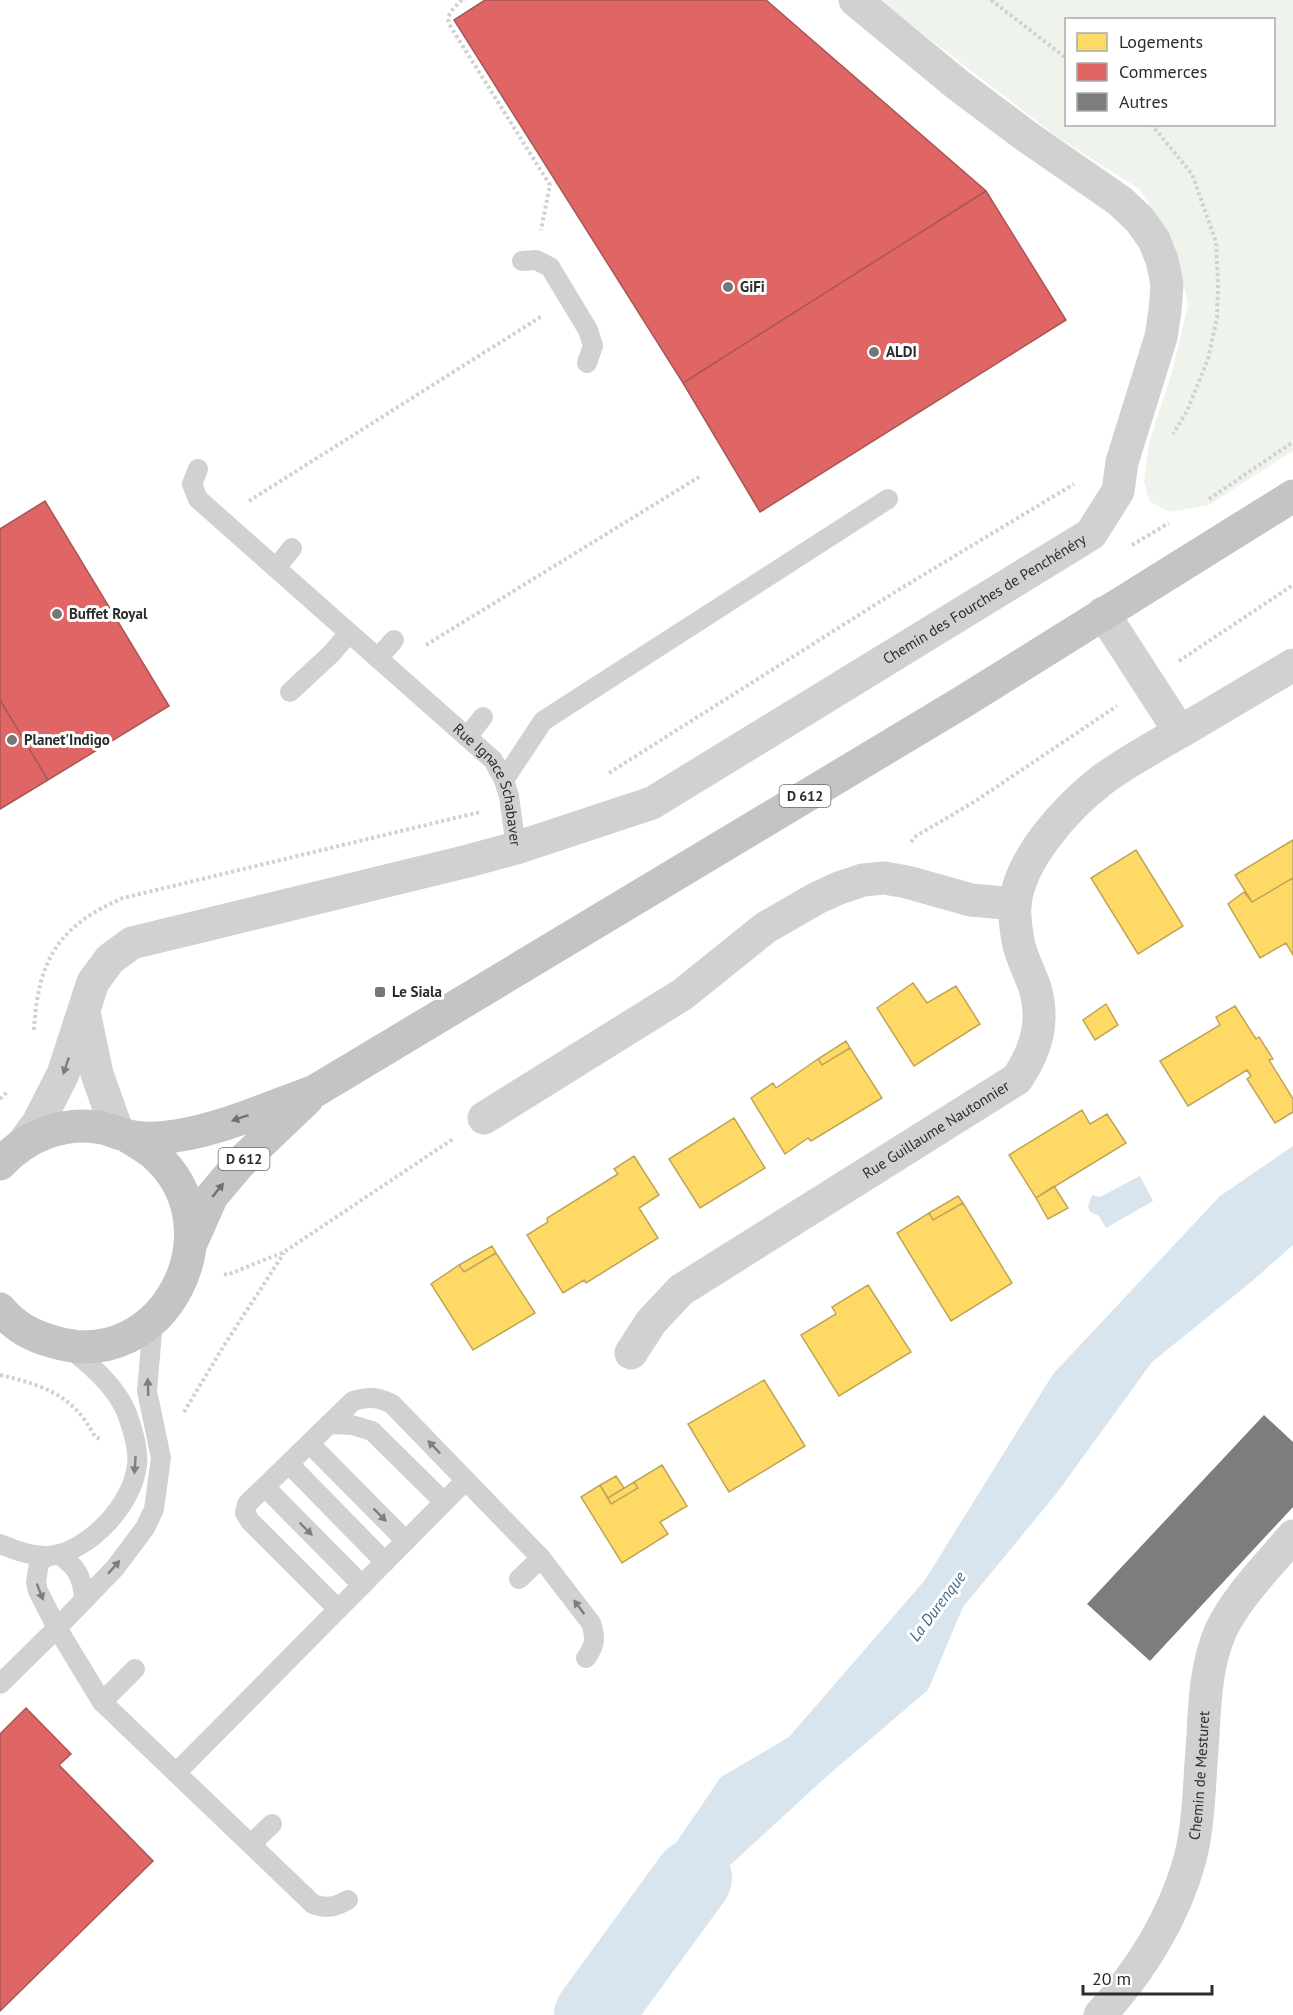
<svg xmlns="http://www.w3.org/2000/svg" width="1293" height="2015" viewBox="0 0 1293 2015" font-family="'PT Sans',sans-serif">
<style>
.green{fill:#eef3eb;fill-rule:evenodd}
.water{fill:#d8e4ee}
.homes{fill:#ffd966;stroke:#c0a555;stroke-width:1.5}
.shops{fill:#e06666;stroke:#a55;stroke-width:1.5}
.lines{fill:none;stroke-linecap:round;stroke-linejoin:round}
.river{stroke:#d8e4ee;stroke-width:78}
.building{fill:#7d7d7d}
.path{stroke:#d1d1d1;stroke-width:4;stroke-dasharray:3 3;stroke-linecap:butt}
.lane{stroke:#d1d1d1;stroke-width:20}
.street{stroke:#d1d1d1;stroke-width:33}
.primary{stroke:#c4c4c4;stroke-width:33}
.oneway{fill:#7e7e7e}
.oneway2{fill:#707070}
.poi-dot{fill:#767676;stroke:#fff;stroke-width:2}
.labels{text-anchor:middle;stroke-width:6;stroke-linejoin:round;paint-order:stroke}
.shield{fill:#fff;stroke:#6b6b6b;stroke-width:1.5}
.shield-label{font-size:14px;font-weight:bold;fill:#2c2c2c}
.poi-label{font-size:15px;font-weight:bold;fill:#2c2c2c;stroke:#fff;text-anchor:start}
.street-label{font-size:15px;fill:#2c2c2c;stroke:#fff}
.water-label{font-size:16px;font-style:italic;fill:#416887;stroke:#fff}
</style>
<rect width="100%" height="100%" fill="#fff"/>
<path class="green" d="M 879,0 L 1293,0 L 1293,451 L 1209,505 L 1170,512 L 1149,501 L 1144,481 L 1149,443 L 1172,372 L 1188,305 L 1175,245 L 1139,189 L 1056,136 ZM 1066,20 L 1274,20 L 1274,124 L 1066,124 Z"/>
<path class="water" d="M 1293,1146 L 1293,1245 L 1251,1282 L 1152,1362 L 1056,1494 L 963,1607 L 928,1690 L 826,1777 L 703,1890 L 622,1989 L 667,1856 L 721,1777 L 789,1737 L 925,1580 L 1053,1374 L 1220,1196 Z
M 1140,1176 L 1153,1201 L 1106,1228 L 1099,1216 L 1090,1212 L 1088,1206 L 1092,1195 L 1100,1197 Z"/>
<path class="homes" d="M 1293,840 L 1293,878 L 1252,902 L 1235,875 Z
M 1136,850 L 1183,926 L 1138,954 L 1091,878 Z
M 1293,878 L 1293,955 L 1286,943 L 1260,958 L 1228,904 L 1244,892 L 1252,902 Z
M 913,983 L 927,1003 L 956,986 L 980,1024 L 914,1066 L 877,1008 Z
M 1106,1004 L 1118,1025 L 1095,1040 L 1083,1020 Z
M 1235,1006 L 1256,1039 L 1259,1037 L 1273,1059 L 1269,1060 L 1293,1099 L 1293,1112 L 1275,1123 L 1247,1079 L 1251,1076 L 1247,1070 L 1188,1106 L 1160,1061 L 1220,1025 L 1216,1017 Z
M 846,1041 L 850,1048 L 822,1065 L 818,1059 Z
M 850,1048 L 882,1098 L 811,1141 L 808,1138 L 785,1154 L 751,1098 L 773,1083 L 776,1088 L 818,1059 L 822,1065 Z
M 1082,1110 L 1090,1124 L 1107,1114 L 1126,1143 L 1036,1198 L 1009,1155 Z
M 734,1118 L 765,1168 L 700,1208 L 669,1159 Z
M 634,1156 L 659,1195 L 639,1208 L 658,1238 L 586,1283 L 584,1280 L 563,1293 L 527,1235 L 548,1222 L 547,1218 L 618,1174 L 614,1169 Z
M 1054,1186 L 1068,1208 L 1048,1219 L 1036,1198 Z
M 958,1196 L 963,1203 L 933,1220 L 929,1213 Z
M 963,1203 L 1012,1283 L 951,1321 L 897,1233 L 929,1213 L 933,1220 Z
M 492,1246 L 496,1253 L 464,1272 L 459,1265 Z
M 496,1253 L 535,1313 L 473,1350 L 431,1284 L 459,1265 L 464,1272 Z
M 868,1285 L 911,1352 L 839,1396 L 801,1335 L 836,1314 L 832,1307 Z
M 764,1380 L 805,1446 L 729,1492 L 688,1424 Z
M 662,1465 L 687,1506 L 660,1522 L 668,1534 L 622,1563 L 581,1497 L 600,1485 L 611,1504 L 638,1488 L 634,1482 Z
M 616,1476 L 624,1488 L 608,1498 L 600,1485 Z
M 634,1482 L 638,1488 L 611,1504 L 608,1498 Z"/>
<path class="shops" d="M 485,0 L 766,0 L 986,191 L 683,383 L 454,20 Z
M 986,191 L 1066,320 L 760,512 L 683,383 Z
M 45,501 L 169,706 L 48,780 L 0,700 L 0,529 Z
M 0,700 L 48,780 L 0,809 Z
M 26,1708 L 71,1754 L 59,1765 L 153,1861 L 0,2011 L 0,1734 Z"/>
<g class="lines">
<path class="river" d="M 593,2015 L 693,1878"/>
</g>
<path class="building" d="M 1264,1415 L 1293,1442 L 1293,1507 L 1150,1661 L 1087,1604 Z"/>
<g class="lines">
<path class="path" d="M 462,0 C 455,7 446,14 449,24 L 550,185 L 541,230
M 991,0 L 1066,58
M 1151,124 L 1192,174 L 1216,242 L 1218,285 L 1217,318 L 1208,359 L 1187,411 L 1173,434
M 1209,499 L 1293,442
M 249,501 L 542,316
M 1132,545 L 1169,523
M 426,645 L 699,477
M 1179,661 L 1293,585
M 609,773 L 900,589 L 1074,484
M 911,842 L 916,836 L 974,802 L 1117,706
M 34,1030 C 38,960 58,926 123,898 L 480,812
M 0,1099 L 8,1091
M 224,1274 L 227,1275 L 284,1252 L 453,1139
M 0,1375 C 43,1385 74,1395 95,1437 L 101,1439
M 184,1412 L 223,1347 L 284,1253"/>
<g class="lane">
<path d="M 522,261 L 536,260 L 550,267 L 588,330 L 593,346 L 587,363"/>
<path id="s1" d="M 198,469 L 192,484 L 198,499 L 493,760 L 504,780 L 509,796 L 516,848"/>
<path d="M 276,568 L 292,548"/>
<path d="M 378,658 L 394,640"/>
<path d="M 290,692 L 331,654 L 349,633"/>
<path d="M 467,737 L 483,717"/>
<path d="M 504,780 L 543,721 L 888,499"/>
<path d="M 329,1424 L 352,1425 L 372,1431 L 444,1502"/>
<path d="M 310,1444 L 406,1541"/>
<path d="M 289,1464 L 385,1562"/>
<path d="M 265,1487 L 362,1585"/>
<path d="M 0,1544 C 14,1550 33,1557 49,1556 C 89,1552 133,1504 137,1465 C 139,1449 132,1427 126,1411 C 114,1384 90,1365 68,1347"/>
<path d="M 58,1554 C 77,1566 83,1578 84,1600"/>
<path d="M 47,1556 L 39,1563 L 36,1582 L 38,1591 L 57,1628 L 102,1702 L 313,1904 C 327,1909 335,1907 348,1900"/>
<path d="M 519,1579 L 541,1558"/>
<path d="M 338,1609 L 250,1521 L 245,1513 L 247,1504 L 353,1401 C 368,1396 378,1397 392,1404 L 541,1558 L 591,1623 C 596,1638 595,1646 586,1658"/>
<path d="M 0,1684 L 57,1628 L 115,1568 L 145,1528 L 154,1509 L 161,1458 L 147,1391 L 153,1321"/>
<path d="M 102,1702 L 135,1669"/>
<path d="M 176,1773 L 466,1480"/>
<path d="M 251,1844 L 272,1824"/>
</g>
<g class="street">
<path d="M 1103,613 L 1180,732 L 1293,665"/>
<path d="M 84,1012 L 97,1074 L 118,1133"/>
<path d="M 484,1118 L 683,994 L 765,928 L 817,898 L 839,888 L 863,880 L 884,878 L 907,882 L 971,900 L 1015,904"/>
<path id="s2" d="M 24,1142 L 38,1123 L 63,1074 L 93,982 L 110,959 L 132,943 L 468,861 L 516,848 L 652,803 L 1091,534 L 1118,491 L 1122,462 L 1161,337 L 1165,311 L 1167,284 L 1162,260 L 1154,240 L 1140,220 L 1120,201 L 1026,136 L 958,85 L 855,0"/>
<path id="s3" d="M 631,1353 L 651,1322 L 681,1290 L 1017,1079 C 1036,1050 1045,1023 1035,988 C 1030,973 1021,957 1018,941 C 1016,929 1014,916 1015,905 C 1019,859 1067,807 1102,780 C 1126,762 1154,747 1180,732"/>
<path id="s4" d="M 1100,2015 C 1141,1971 1174,1917 1190,1859 C 1199,1824 1199,1786 1202,1750 C 1205,1709 1204,1669 1221,1630 C 1238,1595 1268,1566 1293,1536"/>
</g>
<path class="primary" d="M 0,1164 C 26,1136 64,1120 103,1128 C 110,1130 118,1133 125,1135 C 140,1139 160,1139 175,1136 C 223,1129 270,1107 315,1091 L 961,703 L 1293,496
M 192,1241 L 212,1196 L 239,1164 L 307,1099
M 0,1309 C 15,1327 32,1336 54,1342 C 163,1375 239,1229 154,1154 C 146,1147 136,1142 127,1136"/>
</g>
<defs><path id="oneway-solid" d="M-6-.8H1V-3.2L6.5 0L1 3.2V.8H-6Z" transform="scale(1.5)"/></defs>
<g class="oneway">
<use href="#oneway-solid" transform="translate(66 1066) rotate(109)"/>
<use href="#oneway-solid" transform="translate(148 1387) rotate(-92)"/>
<use href="#oneway-solid" transform="translate(434 1447) rotate(-134)"/>
<use href="#oneway-solid" transform="translate(135 1465) rotate(94)"/>
<use href="#oneway-solid" transform="translate(380 1515) rotate(45)"/>
<use href="#oneway-solid" transform="translate(306 1529) rotate(45)"/>
<use href="#oneway-solid" transform="translate(114 1567) rotate(-49)"/>
<use href="#oneway-solid" transform="translate(40 1592) rotate(69)"/>
<use href="#oneway-solid" transform="translate(579 1607) rotate(-127)"/>
</g>
<g class="oneway2">
<use href="#oneway-solid" transform="translate(240 1118) rotate(161)"/>
<use href="#oneway-solid" transform="translate(218 1190) rotate(-51)"/>
</g>
<g class="poi-dot">
<circle cx="728" cy="287" r="6"/>
<circle cx="874" cy="352" r="6"/>
<circle cx="57" cy="614" r="6"/>
<circle cx="12" cy="740" r="6"/>
<rect x="374" y="986" width="12" height="12" rx="3"/>
</g>
<g class="labels">
<g class="shield">
<rect x="779.5" y="785" width="51" height="22" rx="4.5"/>
<rect x="218.5" y="1148" width="51" height="22" rx="4.5"/>
</g>
<g class="shield-label">
<text x="805" y="801">D 612</text>
<text x="244" y="1164">D 612</text>
</g>
<g class="poi-label">
<text x="740" y="292">GiFi</text>
<text x="886" y="357">ALDI</text>
<text x="69" y="619">Buffet Royal</text>
<text x="24" y="745">Planet'Indigo</text>
<text x="392" y="997">Le Siala</text>
</g>
<g class="street-label">
<text dy="5" stroke="none"><textPath href="#s2" startOffset="1160">Chemin des Fourches de Penchénéry</textPath></text>
<text dy="5" stroke="none"><textPath href="#s1" startOffset="446">Rue Ignace Schabaver</textPath></text>
<text dy="5" stroke="none"><textPath href="#s3" startOffset="382">Rue Guillaume Nautonnier</textPath></text>
<text dy="5" stroke="none"><textPath href="#s4" startOffset="266">Chemin de Mesturet</textPath></text>
</g>
<g class="water-label">
<text transform="translate(937 1606) rotate(-53)" y="6">La Durenque</text>
</g>
</g>
<rect x="1065" y="18" width="210" height="108" fill="#ffffff" stroke="#ababab" stroke-width="1.5"/>
<rect x="1077" y="33" width="30" height="18" fill="#ffd966" stroke="#ababab" stroke-width="1.5"/>
<text x="1119" y="48" font-size="18" fill="#2c2c2c">Logements</text>
<rect x="1077" y="63" width="30" height="18" fill="#e06666" stroke="#ababab" stroke-width="1.5"/>
<text x="1119" y="78" font-size="18" fill="#2c2c2c">Commerces</text>
<rect x="1077" y="93" width="30" height="18" fill="#7d7d7d" stroke="#ababab" stroke-width="1.5"/>
<text x="1119" y="108" font-size="18" fill="#2c2c2c">Autres</text>
<path d="M1083 1985v9h129v-9" fill="none" stroke="#2c2c2c" stroke-width="3"/>
<text x="1092" y="1985" font-size="18" fill="#2c2c2c" stroke="#ffffff" stroke-width="4.5" paint-order="stroke">20 m</text>
</svg>
